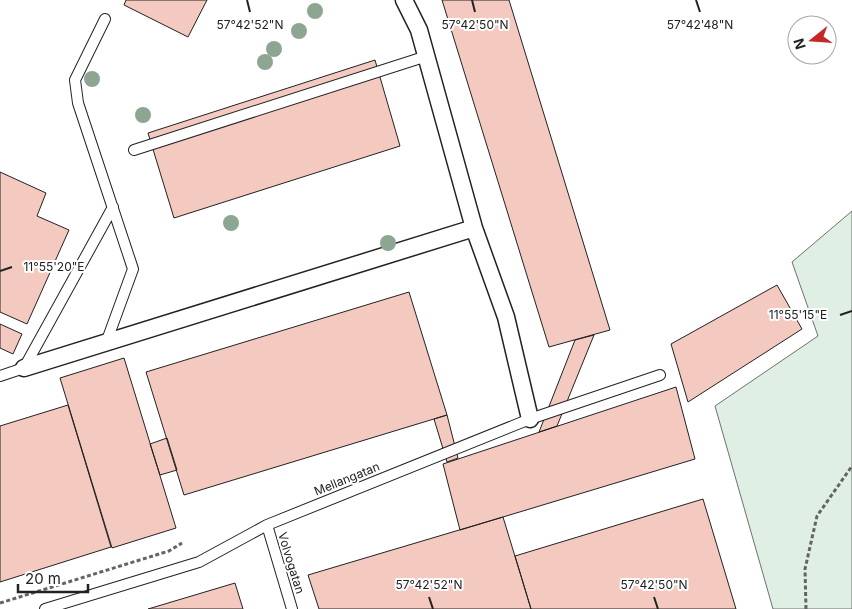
<svg xmlns="http://www.w3.org/2000/svg" width="852" height="609" viewBox="0 0 852 609" font-family="Inter,sans-serif">
<style>
.green{fill:#e0efe3;stroke:#6f6f6f}
.building{fill:#f3c9c0;stroke:#222}
.lines{fill:none;stroke-linecap:round;stroke-linejoin:round}
.service-casing{stroke:#222;stroke-width:12}
.pedestrian-casing{stroke:#222;stroke-width:19}
.path{stroke:#646464;stroke-width:3;stroke-dasharray:4 2.5;stroke-linecap:butt}
.service{stroke:#fff;stroke-width:10}
.pedestrian{stroke:#fff;stroke-width:16}
.tree{fill:#8da692}
.ticks{fill:none;stroke:#222;stroke-width:2}
.labels{text-anchor:middle;stroke-width:4;stroke-linejoin:round;paint-order:stroke}
.street-label{font-size:12px;fill:#222;stroke:#fff}
.ticks-label{font-size:12px;text-anchor:middle;fill:#222;stroke:#fff;stroke-width:4;stroke-linejoin:round;paint-order:stroke}
</style>
<rect width="100%" height="100%" fill="#fff"/>
<path class="green" d="M 852,211 L 852,609 L 773,609 L 715,406 L 818,336 L 792,262 Z"/>
<path class="building" d="M 126,0 L 207,0 L 188,37 L 124,5 Z
M 442,0 L 509,0 L 610,330 L 549,347 Z
M 375,60 L 400,146 L 174,218 L 148,133 Z
M 0,172 L 46,193 L 37,216 L 69,230 L 27,324 L 0,312 Z
M 777,285 L 802,329 L 688,402 L 671,344 Z
M 409,292 L 447,415 L 184,495 L 146,372 Z
M 0,324 L 22,334 L 13,354 L 0,348 Z
M 594,335 L 557,426 L 539,432 L 575,340 Z
M 124,358 L 176,528 L 112,548 L 60,378 Z
M 676,387 L 695,459 L 460,530 L 443,464 Z
M 68,405 L 111,547 L 0,582 L 0,426 Z
M 447,415 L 458,458 L 447,462 L 434,419 Z
M 167,438 L 177,470 L 160,475 L 150,444 Z
M 703,499 L 736,609 L 531,609 L 515,556 Z
M 503,517 L 531,609 L 319,609 L 308,575 Z
M 235,583 L 243,609 L 148,609 Z"/>
<g class="lines">
<defs>
<path id="service" d="M 105,19 L 75,80 L 78,103 L 133,269 L 106,343
M 134,150 L 427,56
M 0,376 L 24,368 L 113,207
M 267,525 L 292,609
M 45,609 L 199,562 L 267,525 L 530,419 L 660,375"/>
<path id="pedestrian" d="M 404,0 L 419,30 L 474,228 L 506,317 L 530,419
M 24,368 L 474,228"/>
</defs>
<use href="#service" class="service-casing"/>
<use href="#pedestrian" class="pedestrian-casing"/>
<path class="path" d="M 0,603 L 169,551 L 182,543
M 806,609 L 805,569 L 817,516 L 852,466"/>
<use href="#service" class="service"/>
<use href="#pedestrian" class="pedestrian"/>
</g>
<g class="tree">
<circle cx="315" cy="11" r="8"/>
<circle cx="299" cy="31" r="8"/>
<circle cx="274" cy="49" r="8"/>
<circle cx="265" cy="62" r="8"/>
<circle cx="92" cy="79" r="8"/>
<circle cx="143" cy="115" r="8"/>
<circle cx="231" cy="223" r="8"/>
<circle cx="388" cy="243" r="8"/>
</g>
<path class="ticks" d="M 247,0 L 250,12M 472,0 L 475,12M 696,0 L 700,12M 0,271 L 12,267M 840,315 L 852,311M 429,597 L 433,609M 654,597 L 658,609"/>
<g class="labels">
<g class="street-label">
<text transform="translate(347 479) rotate(-22)" y="4">Mellangatan</text>
<text transform="translate(291 563) rotate(73)" y="4">Volvogatan</text>
</g>
</g>
<g class="ticks-label">
<text x="250" y="29">57°42'52"N</text>
<text x="475" y="29">57°42'50"N</text>
<text x="700" y="29">57°42'48"N</text>
<text x="54" y="271">11°55'20"E</text>
<text x="798" y="319">11°55'15"E</text>
<text x="429" y="589">57°42'52"N</text>
<text x="654" y="589">57°42'50"N</text>
</g>
<g transform="translate(812 40) rotate(253)"><circle r="24" fill="#ffffff" stroke="#a7a7a7"/>
<path d="M0-4L9 19L0 12L-9 19Z" fill="#c62828"/>
<text y="-8" font-size="14" font-weight="bold" text-anchor="middle" fill="#222222">N</text>
</g>
<path d="M18 584v8h70v-8" fill="none" stroke="#222222" stroke-width="2.5"/>
<text x="25" y="584" font-size="15" fill="#222222" stroke="#ffffff" stroke-width="4" paint-order="stroke">20 m</text>
</svg>
